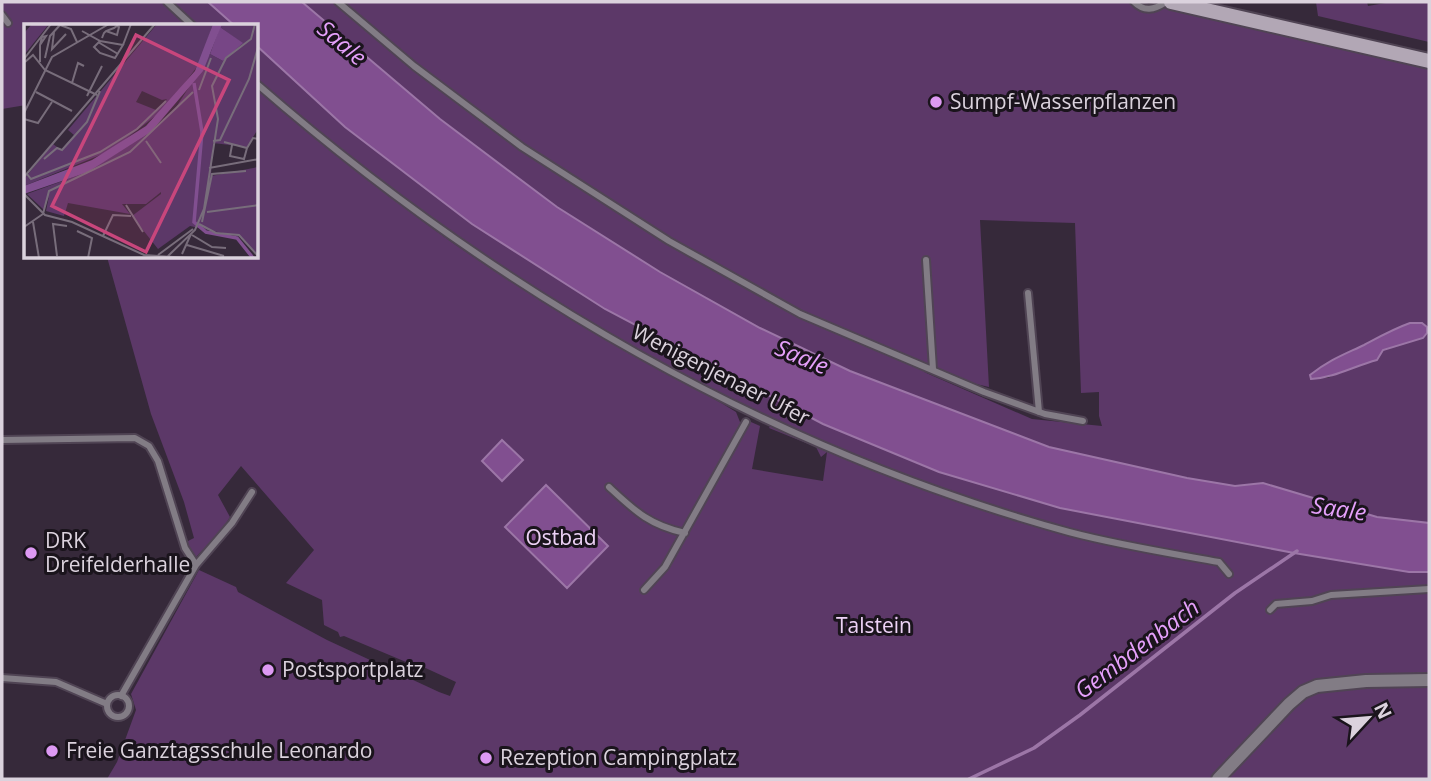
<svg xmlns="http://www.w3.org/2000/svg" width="1431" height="781" viewBox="0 0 1431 781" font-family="'Open Sans',sans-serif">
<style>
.green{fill:#5c3868;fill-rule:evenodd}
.water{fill:#814f90;stroke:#9c76a7;stroke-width:2}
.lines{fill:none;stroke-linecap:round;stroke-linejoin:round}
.stream{stroke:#9c76a7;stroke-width:3.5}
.lane-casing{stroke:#504454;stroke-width:10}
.street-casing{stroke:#504454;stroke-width:16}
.secondary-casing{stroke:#504454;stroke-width:18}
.lane{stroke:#827c85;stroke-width:6}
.street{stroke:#827c85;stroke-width:12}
.secondary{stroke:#b2a7b5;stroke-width:14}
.poi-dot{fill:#dd99f3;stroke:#1a141c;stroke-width:2.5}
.labels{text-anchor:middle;stroke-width:6;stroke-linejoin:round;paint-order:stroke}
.poi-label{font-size:21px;fill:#dbd2dd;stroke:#1a141c;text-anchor:start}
.street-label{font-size:21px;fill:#dbd2dd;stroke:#1a141c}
.park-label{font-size:21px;fill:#edd2f6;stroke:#1a141c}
.water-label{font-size:23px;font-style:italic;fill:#e5a0fb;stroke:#1a141c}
.inset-river{fill:none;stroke:#814f90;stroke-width:3.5}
.inset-road{fill:none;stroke:#786d7b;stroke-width:2}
.view{fill:#c8467c;fill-opacity:0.15;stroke:#c8467c;stroke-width:3.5}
.inset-edge{fill:none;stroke:#dbd2dd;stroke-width:3.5}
</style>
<rect width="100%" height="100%" fill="#36293a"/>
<path class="green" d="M 2,2 L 163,2 L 189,26 L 26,26 L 26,105 L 2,109 Z
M 171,2 L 208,2 L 235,26 L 198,26 Z
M 302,2 L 1140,2 L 1429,69 L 1429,523 L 1377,517 L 1263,483 L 1235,486 L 1187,478 L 1049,447 L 850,371 L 760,328 L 660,272 L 557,207 L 440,119 ZM 980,220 L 1075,223 L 1081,393 L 1099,392 L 1099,416 L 1102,426 L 1032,419 L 924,372 L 989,387 ZM 1423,338 L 1383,350 L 1377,360 L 1352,366 L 1328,378 L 1310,375 C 1351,344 1374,344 1423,338 Z
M 1316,2 L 1367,2 L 1368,6 L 1391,2 L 1429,2 L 1429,42 L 1318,16 Z
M 257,46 L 345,127 L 472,224 L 605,309 L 823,424 L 939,472 L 1060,508 L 1409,572 L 1429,572 L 1429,779 L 107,779 L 117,762 L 136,710 L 131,694 L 199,570 L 236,587 L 238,592 L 327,640 L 439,692 L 450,696 L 456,682 L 419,665 L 418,667 L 344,636 L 340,637 L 338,632 L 324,625 L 322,600 L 286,583 L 314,550 L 241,466 L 218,495 L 230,517 L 221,531 L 196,557 L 192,556 L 186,542 L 194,538 L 184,502 L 151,414 L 107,257 L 257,257 L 257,87 C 314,137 371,184 432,228 C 524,295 624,349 723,404 L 736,412 L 740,422 L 751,422 L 760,426 L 752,469 L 823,481 L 827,452 L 821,457 L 816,447 L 769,428 L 773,421 C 585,333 413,216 257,80 Z"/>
<path class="water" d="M 208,2 L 302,2 L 440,119 L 557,207 L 660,272 L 760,328 L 850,371 L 1049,447 L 1187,478 L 1235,486 L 1263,483 L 1377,517 L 1429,523 L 1429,572 L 1409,572 L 1294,553 L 1060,508 L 939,472 L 823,424 L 605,309 L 472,224 L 345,127 L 257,46 L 257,26 L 235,26 Z
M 1410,323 L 1422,323 L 1427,327 L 1427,333 L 1423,338 L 1383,350 L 1377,360 C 1354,366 1334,378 1311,379 L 1310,375 C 1329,360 1343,355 1364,345 C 1379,337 1393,329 1410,323 Z
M 502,440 L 523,460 L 502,481 L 482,461 Z
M 546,485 L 608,546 L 567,588 L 505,527 Z"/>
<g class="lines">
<path class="stream" d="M 969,779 L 1034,748 L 1080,715 L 1235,593 L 1297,551"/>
<defs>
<path id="lane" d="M 167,2 L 193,26
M 338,2 L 414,66 L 522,147 L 669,241 L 800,314 L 984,392 L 1045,414 L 1083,421
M 1134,2 C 1144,12 1154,10 1166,2
M 2,15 L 8,23
M 257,84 C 493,289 767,449 1069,532 C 1118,545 1169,553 1219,562 L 1229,574
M 926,260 L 933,369
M 1028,293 L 1039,412
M 2,440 L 135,438 L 149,446 L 158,461 L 185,548 L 196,565
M 609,487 C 635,511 649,525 685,533
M 644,590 L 665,567 L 746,422
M 1270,610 L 1276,604 L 1312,601 L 1331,595 L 1429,589
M 2,678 L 56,682 L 107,704
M107 706a11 11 0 1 1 22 0a11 11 0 1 1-22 0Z
M 121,696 L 196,565 L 232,523 L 252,492"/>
<path id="street" d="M 1218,779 L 1289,704 L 1303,692 L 1317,686 L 1366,681 L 1429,680"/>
<path id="secondary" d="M 1171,2 L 1429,61"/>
</defs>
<use href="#lane" class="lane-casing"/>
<use href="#street" class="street-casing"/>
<use href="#secondary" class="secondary-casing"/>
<use href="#lane" class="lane"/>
<use href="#street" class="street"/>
<use href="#secondary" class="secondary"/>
</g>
<g class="poi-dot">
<circle cx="936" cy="102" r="7"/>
<circle cx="31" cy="553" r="7"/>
<circle cx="268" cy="670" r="7"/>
<circle cx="52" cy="751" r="7"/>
<circle cx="486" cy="758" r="7"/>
</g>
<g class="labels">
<g class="poi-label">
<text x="950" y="109">Sumpf-Wasserpflanzen</text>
<text x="45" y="548">DRK<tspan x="45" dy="24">Dreifelderhalle</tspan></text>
<text x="282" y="677">Postsportplatz</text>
<text x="66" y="758">Freie Ganztagsschule Leonardo</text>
<text x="500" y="765">Rezeption Campingplatz</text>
</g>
<g class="street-label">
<text transform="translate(721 375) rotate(27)" y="7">Wenigenjenaer Ufer</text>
</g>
<g class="park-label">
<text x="561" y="545">Ostbad</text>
<text x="874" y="633">Talstein</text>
</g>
<g class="water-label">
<text transform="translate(342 43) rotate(40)" y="8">Saale</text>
<text transform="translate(802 357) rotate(23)" y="8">Saale</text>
<text transform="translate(1339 509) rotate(8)" y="8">Saale</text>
<text transform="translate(1137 649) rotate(-37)" y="8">Gembdenbach</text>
</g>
</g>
<g transform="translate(24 24)">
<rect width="234" height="234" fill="#36293a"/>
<path d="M 8,0 L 25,0 L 0,31 L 0,9 ZM 133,0 L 189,0 L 175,40 L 143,83 L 86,127 L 0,162 L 0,155 L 29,120 L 37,126 L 50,111 L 44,106 ZM 118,67 L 138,76 L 143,75 L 132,86 L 112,78 ZM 198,0 L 234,0 L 234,105 L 223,123 L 189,119 L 187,152 L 234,143 L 234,233 L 217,213 L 166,202 L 134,225 L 108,192 L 137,170 L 137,168 L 122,180 L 98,180 L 106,190 L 44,179 L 40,192 L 22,187 L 25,172 L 20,186 L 3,170 L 63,148 L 127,108 L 151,85 L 186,30 L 199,37 L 218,19 L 196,3 Z" fill="#5c3868" fill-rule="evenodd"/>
<path d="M 196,3 L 219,19 L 199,37 L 186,30 Z" fill="#774686"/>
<path d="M 189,0 L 198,0 L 179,47 L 127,108 L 64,148 L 0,170 L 0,162 L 68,136 L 122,102 L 171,47 Z" fill="#814f90"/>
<path class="inset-river" d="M 170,59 L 178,108 L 170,198 L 182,208 L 213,214 L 229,234"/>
<path class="inset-road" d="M 58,7 L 76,17 L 70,23 L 76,29 L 91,34 L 99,21 L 76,17M 30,8 L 28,25 L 42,10M 78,14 L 80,9 L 82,7 L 90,4 L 93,2 L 95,3 L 93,11 L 82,7M 74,18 L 94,30M 99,21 L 107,0M 21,34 L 26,12 L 36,1 L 47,5 L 53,18M 0,35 L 27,0M 1,38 L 9,31 L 21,46 L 73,71M 16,38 L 16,21 L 22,12 L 18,13 L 16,21M 48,59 L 54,39 L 60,42M 175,66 L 187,34M 12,68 L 48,87M 63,72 L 78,42M 0,89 L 28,33 L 85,0M 0,95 L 14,99 L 28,78M 122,117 L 137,139M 189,117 L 196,116 L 225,55 L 235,20M 200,118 L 223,124 L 229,114 L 235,115M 208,121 L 206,132 L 220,135 L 223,124M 20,135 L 33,124 L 38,126 L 63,98 L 76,67M 185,144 L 235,135M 3,150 L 7,155 L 76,128 L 113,105 L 142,77M 0,153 L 131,0M 0,170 L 21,191 L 48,198 L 120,231 L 164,234M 102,181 L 119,208M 183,188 L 235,181M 9,198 L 15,234M 178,198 L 188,150 L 222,147M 175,200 L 192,209 L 215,211 L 235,233M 0,203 L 19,190 L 25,167 L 106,128 L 169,68M 53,207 L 68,214 L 64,234M 168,211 L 188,223 L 202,224M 79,212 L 89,191 L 107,192M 163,221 L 200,232M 158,230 L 167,210M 134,231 L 169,205M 33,232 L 29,200 L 43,202M 144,232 L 171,206 L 180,185 L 194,95 L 188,62 L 202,34 L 227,15 L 231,0M 10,234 L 65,234"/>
<path class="view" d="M 112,11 L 205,56 L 122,228 L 28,182 Z"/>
<rect width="234" height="234" class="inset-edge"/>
</g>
<rect width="1431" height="781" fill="none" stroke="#dbd2dd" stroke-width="7"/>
<g transform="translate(1368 718) rotate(64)" stroke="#1a141c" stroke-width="5" paint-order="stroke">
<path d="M0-5L12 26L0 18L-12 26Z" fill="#dbd2dd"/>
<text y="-10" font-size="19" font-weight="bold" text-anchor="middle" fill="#dbd2dd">N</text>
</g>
</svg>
